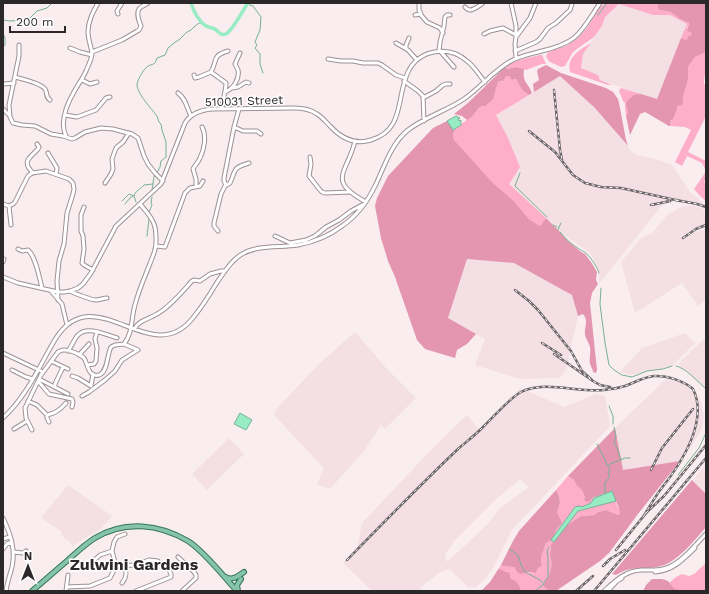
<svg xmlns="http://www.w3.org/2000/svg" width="709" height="594" viewBox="0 0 709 594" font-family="'Work Sans',sans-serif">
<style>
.built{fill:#f3dfe4;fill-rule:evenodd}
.green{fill:#feaec8}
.forest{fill:#e495af}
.water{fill:#97ecc4;stroke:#77b196}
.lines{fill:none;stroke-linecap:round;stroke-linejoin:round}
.stream{stroke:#77b196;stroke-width:1}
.river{stroke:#97ecc4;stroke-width:3.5}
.minor-casing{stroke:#9c9194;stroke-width:5}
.major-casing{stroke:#317459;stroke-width:6}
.minor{stroke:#fff;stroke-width:3}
.major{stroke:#85c4ab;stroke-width:4}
.rail-casing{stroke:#6d6668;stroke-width:2.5}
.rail{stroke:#fefefe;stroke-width:1;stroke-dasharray:3;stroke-linecap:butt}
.labels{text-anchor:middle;stroke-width:3;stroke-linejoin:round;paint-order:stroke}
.street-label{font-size:12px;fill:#2c2829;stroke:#fefefe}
.district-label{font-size:16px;font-weight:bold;fill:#2c2829;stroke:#fefefe}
</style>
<rect width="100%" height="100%" fill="#f9edf0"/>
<path class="built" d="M 619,4 L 653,15 L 670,15 L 687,24 L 657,100 L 600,80 L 598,75 L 581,68 L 583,54 L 602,26 L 605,17 Z
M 560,76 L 595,107 L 631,151 L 637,155 L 659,160 L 672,165 L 691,193 L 705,205 L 695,202 L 678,200 L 662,205 L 599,284 L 599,270 L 590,253 L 561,233 L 509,184 L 496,115 Z
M 685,206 L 695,206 L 706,210 L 706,225 L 693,229 L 682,237 L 684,240 L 693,233 L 706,229 L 706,300 L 698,306 L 682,283 L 635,313 L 621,262 L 641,238 L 652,233 L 667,215 L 681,207 Z
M 467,259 L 514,263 L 572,295 L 578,316 L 566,370 L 560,378 L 520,379 L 475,365 L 485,339 L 448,319 Z
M 355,332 L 370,349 L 386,368 L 416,398 L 385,429 L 381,425 L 364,451 L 330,489 L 317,484 L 324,468 L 274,415 L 278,407 L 320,363 Z
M 685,333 L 695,343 L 671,367 L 629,375 L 620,372 L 642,348 Z
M 706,337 L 706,389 L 678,364 Z
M 666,379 L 683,383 L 693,392 L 700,400 L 704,415 L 702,429 L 693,444 L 680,461 L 623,471 L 615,428 Z
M 520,388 L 564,407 L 596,394 L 605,396 L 610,426 L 512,530 L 492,570 L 484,580 L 475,588 L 468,587 L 450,569 L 440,572 L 420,588 L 423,591 L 372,591 L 343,563 L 357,549 L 362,523 L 431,450 L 467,415 L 479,430 ZM 520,479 L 529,487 L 500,508 L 489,523 L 447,562 L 445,555 L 454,541 L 494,501 Z
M 229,438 L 244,454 L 207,490 L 192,474 Z
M 706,464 L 706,494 L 693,480 Z
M 68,485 L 112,516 L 101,529 L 72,546 L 69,541 L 64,539 L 61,531 L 41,518 Z"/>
<path class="green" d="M 606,3 L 658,3 L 658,6 L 660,10 L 671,12 L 680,19 L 689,23 L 687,28 L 692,33 L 687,40 L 681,38 L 687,24 L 670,15 L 653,15 L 619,4 L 605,17 L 602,26 L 594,37 L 577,49 L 573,52 L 565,66 L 561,67 L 550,62 L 548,60 L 546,56 L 548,52 L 566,46 L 578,38 L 587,28 L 600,7 Z
M 591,43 L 583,54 L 581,68 L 598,75 L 600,80 L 612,85 L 608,85 L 570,72 C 566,57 581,49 591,43 Z
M 706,52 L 706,67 L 704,81 L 704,84 L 706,85 L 706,116 L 688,152 L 706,161 L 706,178 L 704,182 L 706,184 L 706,201 L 700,196 L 694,189 L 705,173 L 705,169 L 702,163 L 687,156 L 682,166 L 675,162 L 691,130 L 685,127 L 670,126 C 672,117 676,107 683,102 L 683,97 L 688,80 L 688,67 L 695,57 Z
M 540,55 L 542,55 L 546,64 L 542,64 L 526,70 L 516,67 L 506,69 L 505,67 C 516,60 527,58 540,55 Z
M 506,76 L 509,76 L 513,80 L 516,79 L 522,90 L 529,95 L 496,115 L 508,138 L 520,167 L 509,184 L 546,218 L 540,226 L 529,219 L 514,201 L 492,182 L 464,152 L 454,140 L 453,135 L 455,129 L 474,114 L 480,107 L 482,105 L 486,106 C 488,103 491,101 493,99 L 498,82 L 502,82 Z
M 621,88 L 641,94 L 634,96 L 626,105 L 628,113 L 626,116 L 625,107 L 625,103 L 623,101 L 619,91 Z
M 568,476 L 574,480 L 577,486 L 581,489 L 584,494 L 584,498 L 594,498 L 591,503 L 582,507 L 575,507 L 555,534 L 556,530 L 561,524 L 562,522 L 557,512 C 561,505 561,497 556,490 Z
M 616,501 L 617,506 L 620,510 L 620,513 L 618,515 L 606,510 L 598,512 L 594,515 L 581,516 L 567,525 L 578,511 Z
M 551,540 L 554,542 L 550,548 L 551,553 L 550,556 C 554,567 549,576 543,585 L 546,589 L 549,591 L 521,591 L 521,589 L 513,579 L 510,578 L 507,571 L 502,571 L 499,568 L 501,565 L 503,566 L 514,567 L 517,572 L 536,573 L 538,568 L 542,566 C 542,564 541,562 541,559 C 541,554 545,549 545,544 Z
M 705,564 L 706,565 L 706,591 C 698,591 679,593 673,588 C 671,586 670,584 670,582 L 676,577 L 682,574 L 689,576 L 694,574 Z"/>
<path class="forest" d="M 658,3 L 706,3 L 706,52 L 695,57 L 688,67 L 688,80 L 683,97 L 683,102 L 682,105 L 678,106 L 673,119 L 671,120 L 670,126 L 669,126 L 645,112 L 640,114 L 630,135 L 626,116 L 628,113 L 626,105 L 627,101 L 634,95 L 641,94 L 657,99 L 681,38 L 687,40 L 688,36 L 690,36 L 692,33 L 687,31 L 689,23 L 680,19 L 671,12 L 660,10 L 658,8 Z
M 546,65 L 561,73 L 606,88 L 613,92 L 618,99 L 620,108 L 626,140 L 628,146 L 595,108 L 560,76 L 534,92 L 533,84 L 539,80 L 537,71 L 538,69 Z
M 505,67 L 507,69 L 516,67 L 524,69 C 522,83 528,82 532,93 L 529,95 L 522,90 L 516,79 L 512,80 L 509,76 L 506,76 L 503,81 L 498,82 L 493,99 C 491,102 488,103 486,106 C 480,105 479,108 475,113 C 473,116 470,118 467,120 L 462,116 L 454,114 L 469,102 Z
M 447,121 L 453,130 L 455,129 L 453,135 L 454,140 L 492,182 L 514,201 L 529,219 L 540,226 L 546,218 L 561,233 L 568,241 L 581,252 L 585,254 L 591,262 L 597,272 L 596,280 L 598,284 L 592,293 L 590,303 L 597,370 L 596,373 L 593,372 C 593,369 591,367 590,364 C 589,359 591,353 590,347 C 589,343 586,339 585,335 C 584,327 589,321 583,314 L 578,316 L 572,295 L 514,263 L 467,259 L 448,318 L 476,334 L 467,344 L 457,350 L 455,358 L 425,349 L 417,340 L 395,277 L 388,261 L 381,238 L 375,206 L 377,198 L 388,176 L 433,128 Z
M 615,428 L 623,470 L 680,461 L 638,514 L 609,553 L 600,561 L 556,591 C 550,591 546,591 543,585 C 549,576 554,567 550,556 C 551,552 550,549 551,545 L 567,525 L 581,516 L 594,515 L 598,512 L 606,510 L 618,515 L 620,513 C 620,509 614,497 612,491 L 592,498 L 589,502 L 585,501 L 584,494 L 581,489 L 577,486 L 574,480 L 568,476 Z
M 692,480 L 706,494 L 706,527 C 696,539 676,563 661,566 C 644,571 633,564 616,575 L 612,574 Z
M 556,490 C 561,498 561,504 557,512 L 561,520 L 562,523 L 556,530 L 555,534 L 551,540 L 545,544 C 545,549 541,554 541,560 C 541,562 542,564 542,566 L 538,568 L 536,573 L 528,572 L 521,574 L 517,572 L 514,567 L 503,566 L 501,565 L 513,541 L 519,531 Z
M 499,568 C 502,572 507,570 510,574 L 510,578 C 516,580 520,585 521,591 L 481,591 L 490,582 Z
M 652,579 C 657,579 665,578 669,582 C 671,584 672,587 675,589 C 678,590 682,590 685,591 L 643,591 L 646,585 Z"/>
<path class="water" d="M 456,116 L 460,118 L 458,119 L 459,121 L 461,120 L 461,125 L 453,130 L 447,121 Z
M 240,413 L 252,420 L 246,430 L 234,424 Z
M 612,491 L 616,501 L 578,511 L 554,542 L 551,540 L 575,507 L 579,506 L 582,507 L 591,503 L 594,498 Z"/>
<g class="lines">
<path class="stream" d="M 247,4 L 253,6 L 261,17 L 260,30 L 255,42 L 257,45 L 255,48 L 260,54 L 260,64 L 263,73
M 598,15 L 607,3
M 3,20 L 9,21 L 27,20 L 30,18 L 37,11 L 47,8 L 52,3
M 3,33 L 5,38 L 5,45 L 3,46
M 157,173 L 160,167 L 161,161 L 166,157 L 166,142 L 162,130 L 161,124 L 159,122 C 158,120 158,118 157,116 C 156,114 154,113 153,111 C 148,105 137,92 137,85 C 137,81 143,70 146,68 C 150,63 155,67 157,58 L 165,55 L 168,48 L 174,43 L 180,39 L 187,32 L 191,30 L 194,27 L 199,23 L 202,23
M 520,173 L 515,186 L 547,217
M 152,190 L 154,177 L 155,175
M 122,201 L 129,194 L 134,196
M 136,202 L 134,196 C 135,191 141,189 144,185 L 153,184
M 125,204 L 130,198 L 133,196
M 149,212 L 152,205 L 151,203 L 152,197
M 553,225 L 557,227
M 558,230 L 559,227 L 561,223
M 560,232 C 565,239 572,244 579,249 C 582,251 585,252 587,254 C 591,258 598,268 599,273
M 147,236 L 149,219
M 601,288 L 600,304 L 605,343 L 609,365 L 614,370 L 622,375 L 632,377 L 647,371 L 663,369 L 672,366
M 676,366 C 686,368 698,382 706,389
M 609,406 L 613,416 L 613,424
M 614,427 L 616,436 L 614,443 L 617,448 L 621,460
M 597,444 L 610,470 L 608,473 L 610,476 L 605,483 L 605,493
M 608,465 L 625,458 L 630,458
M 678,475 L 699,448 L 706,433
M 509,549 L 518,555 L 521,565 L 525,572 L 540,580 L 543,583
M 536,591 C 537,588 540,588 542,586 C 544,583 545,580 548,577 L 548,557 L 547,551 L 549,547"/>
<path class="river" d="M 191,3 C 194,12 198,21 206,26 C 209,27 212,28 215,29 C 219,32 221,36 226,34 C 233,30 243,10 248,3"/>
<defs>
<path id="minor" d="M 419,3 L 419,10 L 421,14
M 511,3 L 516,26 L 516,37 L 515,44 L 516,58
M 465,7 C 466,8 469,10 470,10 C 473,10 481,5 483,3
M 118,14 L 117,11 L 122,3
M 415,15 L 420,14 L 427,22 L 440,28 L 443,33
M 484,34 L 490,31 L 503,28 L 516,35
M 516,37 L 530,18 L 536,3
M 396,43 L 408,50 L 417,60
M 19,45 L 19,56 L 9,105 L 10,117 L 13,123 L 22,125 L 35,126 L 51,134 L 63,136 L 72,139 L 75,138 L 85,132 L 101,128 L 113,129 L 132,134 L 138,138 L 144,156 L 148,164 L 155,173 L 163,181
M 70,48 L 80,52 L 92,55
M 406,49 L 406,45 L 409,38
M 439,51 L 440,42 L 444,26 L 445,17 L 447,15 L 450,15
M 440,51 L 454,67
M 515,51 L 536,42 L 540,39 L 548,28 L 556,23 L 570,10 L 572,4
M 92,52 L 122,40 L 139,30 L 141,26 C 139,21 136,14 139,9 C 141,6 146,5 148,3
M 328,59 L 341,61 L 353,61 L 363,63 L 378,63 L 382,65 L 396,75 L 405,78
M 194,75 L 195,78 L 199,77 L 211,72
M 15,77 C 22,79 41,83 45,89 C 48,94 45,96 50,100
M 82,80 L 90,84 L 97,82
M 404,81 L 418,91 L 423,96 L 424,121
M 4,84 L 14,83
M 232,88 L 238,87 L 246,82 L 249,83
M 225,92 C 233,89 240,79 238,70 C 237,68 236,66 235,64 L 240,53
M 178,93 C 187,100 186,107 191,116
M 423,98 L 436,91 L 443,85 L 446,84 L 450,84
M 3,109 L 10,116
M 222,109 C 222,100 226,92 226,83 L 211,72 C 218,60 211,56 228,51
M 239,109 L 234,127 L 224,178 L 224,181 L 225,183 L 227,185 L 230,183 C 236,170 232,168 249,163
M 65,115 L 77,117 L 96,110 L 106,98 L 110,97
M 234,127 L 243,131 L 257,131 L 261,134
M 66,136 C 59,122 68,102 75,90 C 79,83 83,78 86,71 C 88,66 92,59 92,53 C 91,46 88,39 88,32 C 88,21 93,12 98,3
M 355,141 C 347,174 326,180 366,202
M 48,153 L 57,168 L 56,174
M 310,157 L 311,164 L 309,176 L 320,190 L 322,192 L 325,193 L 350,192
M 33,173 C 21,161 30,158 38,149 L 39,147 L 37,144
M 105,183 L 111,174 L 113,169 L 112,159 L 116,148 L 123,142 L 129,133
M 196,187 L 196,179 L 193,169 C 195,165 198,163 200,158 C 204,150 207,136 202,127
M 3,204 L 9,206
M 84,207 L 81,215 L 81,231 L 83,236 L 84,249 L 82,263 L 84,265 L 93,270
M 11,225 L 9,206 L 13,204 L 15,202 L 28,176 L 32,173 L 46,171 L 69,179 L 73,183 L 74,189 L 73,194 L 67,213 L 64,244 L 59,261 L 57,281 L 58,300
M 218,231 L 214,226 L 214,223 L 221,194 L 226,184
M 275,236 L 290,243 L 306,240 L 315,236 L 326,227 L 339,220 L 351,211 L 362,205
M 156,246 L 165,247 L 185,193 L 190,188 L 200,186 L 203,181
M 18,249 L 22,251 L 28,250 C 36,257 39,277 42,288
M 3,262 L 4,259
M 3,277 L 18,283 L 58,292 L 64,292 L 70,291 L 78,288 L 83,284 L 91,273 L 116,226 L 161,184 L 185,123 C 191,113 201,110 212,109 L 294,108 C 302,108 310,109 317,114 C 322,117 326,122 330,126 C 341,138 355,145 371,140 C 405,130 396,97 408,72 C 419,49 449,45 467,61 C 474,66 479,75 485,82
M 51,291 L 62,304 L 67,325
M 70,291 C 73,293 92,300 96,300 C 100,300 103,298 107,298
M 134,329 C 139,320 149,319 157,314 C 170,307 182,292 192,281 L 194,280 L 200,281 L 210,274 L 221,271 L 225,271
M 68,351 C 72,346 74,339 78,335 C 87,325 107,335 117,338
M 3,353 L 43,372
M 79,355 L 89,344
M 51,361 L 68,369
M 87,365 L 94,364 L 96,361 L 97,348 L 95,339 L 97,332
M 12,370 L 26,377 L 33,379
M 72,376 L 78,378 L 91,386
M 39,379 L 68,394
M 38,381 L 49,394 L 72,399 L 73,402 L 72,407
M 91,386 L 93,374
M 55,387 L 55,384 L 63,367
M 82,396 L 89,392 L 105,380 L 115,371 L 122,360 L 138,350 L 124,344
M 28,401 L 37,405 L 47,415 C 54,414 61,409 66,403
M 47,415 L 47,418 L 49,422
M 3,418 C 28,395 39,366 56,338 C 95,277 150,370 192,319 C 201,308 209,296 216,284 C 223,274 229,263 239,256 C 256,244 279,248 298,245 C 314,242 329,236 342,226 C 357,216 368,201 376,184 C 385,165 391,144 408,130 C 425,117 446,111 464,99 C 480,88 493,71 511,61 C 520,56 531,54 542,51 C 579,42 580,33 600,3
M 14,429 L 27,421
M 32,430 L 26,418 L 25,408 L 41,375 L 58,352 C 60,351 61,350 64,350 C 70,350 80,354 84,358 C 88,364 88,378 99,375 C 108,372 107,354 111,347 L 115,345 L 124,344 C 133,333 131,318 135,305 C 139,288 148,270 154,253 C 157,245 157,227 152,220 C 149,214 144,209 140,204
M 3,518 C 10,533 16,549 12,567 C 10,575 7,583 6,591
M 3,539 L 10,537
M 3,549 L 7,544 L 12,542
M 13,552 L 23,553 L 26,551
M 178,557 L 194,572 L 196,575 L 196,578 L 182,591
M 90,564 L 100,555 L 112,551
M 116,566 L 136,565 L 149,560 L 158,561
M 655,572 C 672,571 683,560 695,548
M 122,583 C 127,577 127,572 124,565
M 67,587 L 90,586 L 110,578 L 116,566 L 112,551 L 114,542 L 117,537 L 125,534
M 66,591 L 68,575
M 136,591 L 171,577 L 171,574 L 168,568 L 173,566
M 604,591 C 615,581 625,571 641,570 C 651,570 660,571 669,567 C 683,561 695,545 706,534
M 608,591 L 616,582 L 622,578"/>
<path id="major" d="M 226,577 C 233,581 238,576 244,572
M 32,591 C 44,581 55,571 67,561 C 76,553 85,544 95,538 C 125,520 159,524 188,541 C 205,552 223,576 237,591
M 238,591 L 237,585 L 241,579"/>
</defs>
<use href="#minor" class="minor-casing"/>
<use href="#major" class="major-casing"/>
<use href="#minor" class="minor"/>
<use href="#major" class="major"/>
<defs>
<path id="rail" d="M 554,90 L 560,150 L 562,160
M 529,131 L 555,152 L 573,175 L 585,183 L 601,187 L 621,188 L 680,201
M 676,200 L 697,204 L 706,207
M 651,205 L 670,201
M 683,238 L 696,229 L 706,225
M 515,290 L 529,301 L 538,310 L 571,351 L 582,371 L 592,380
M 542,343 L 561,355
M 554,354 L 593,381 L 600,385 L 610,387
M 651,470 L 662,448 L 693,409
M 616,550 L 647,512 L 664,496 L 669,490 L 706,445
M 347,560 C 384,522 420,485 458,449 C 466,442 474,436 481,429 C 493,418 507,400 521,392 C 544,380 579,393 604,390 C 612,389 619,388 625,386 C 634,383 643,377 654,376 C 666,375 684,381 693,389 C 709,421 681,464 661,489 C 654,498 649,508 643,517
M 603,566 L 610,559 L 625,550
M 576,591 L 593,576
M 594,591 L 706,458"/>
</defs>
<use href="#rail" class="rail-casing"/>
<use href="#rail" class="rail"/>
</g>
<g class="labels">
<g class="street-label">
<text transform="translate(244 101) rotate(-2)" y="4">510031 Street</text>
</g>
<g class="district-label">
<text x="134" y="570">Zulwini Gardens</text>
</g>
</g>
<rect width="709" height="594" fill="none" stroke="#2c2829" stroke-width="8"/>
<g transform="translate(28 566)" stroke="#fefefe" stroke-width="3" paint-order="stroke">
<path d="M0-3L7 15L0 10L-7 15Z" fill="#2c2829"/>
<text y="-6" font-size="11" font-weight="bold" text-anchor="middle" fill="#2c2829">N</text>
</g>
<path d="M10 26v6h55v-6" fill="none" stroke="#2c2829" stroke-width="2"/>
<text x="16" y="26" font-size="12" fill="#2c2829" stroke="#fefefe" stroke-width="3" paint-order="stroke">200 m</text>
</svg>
